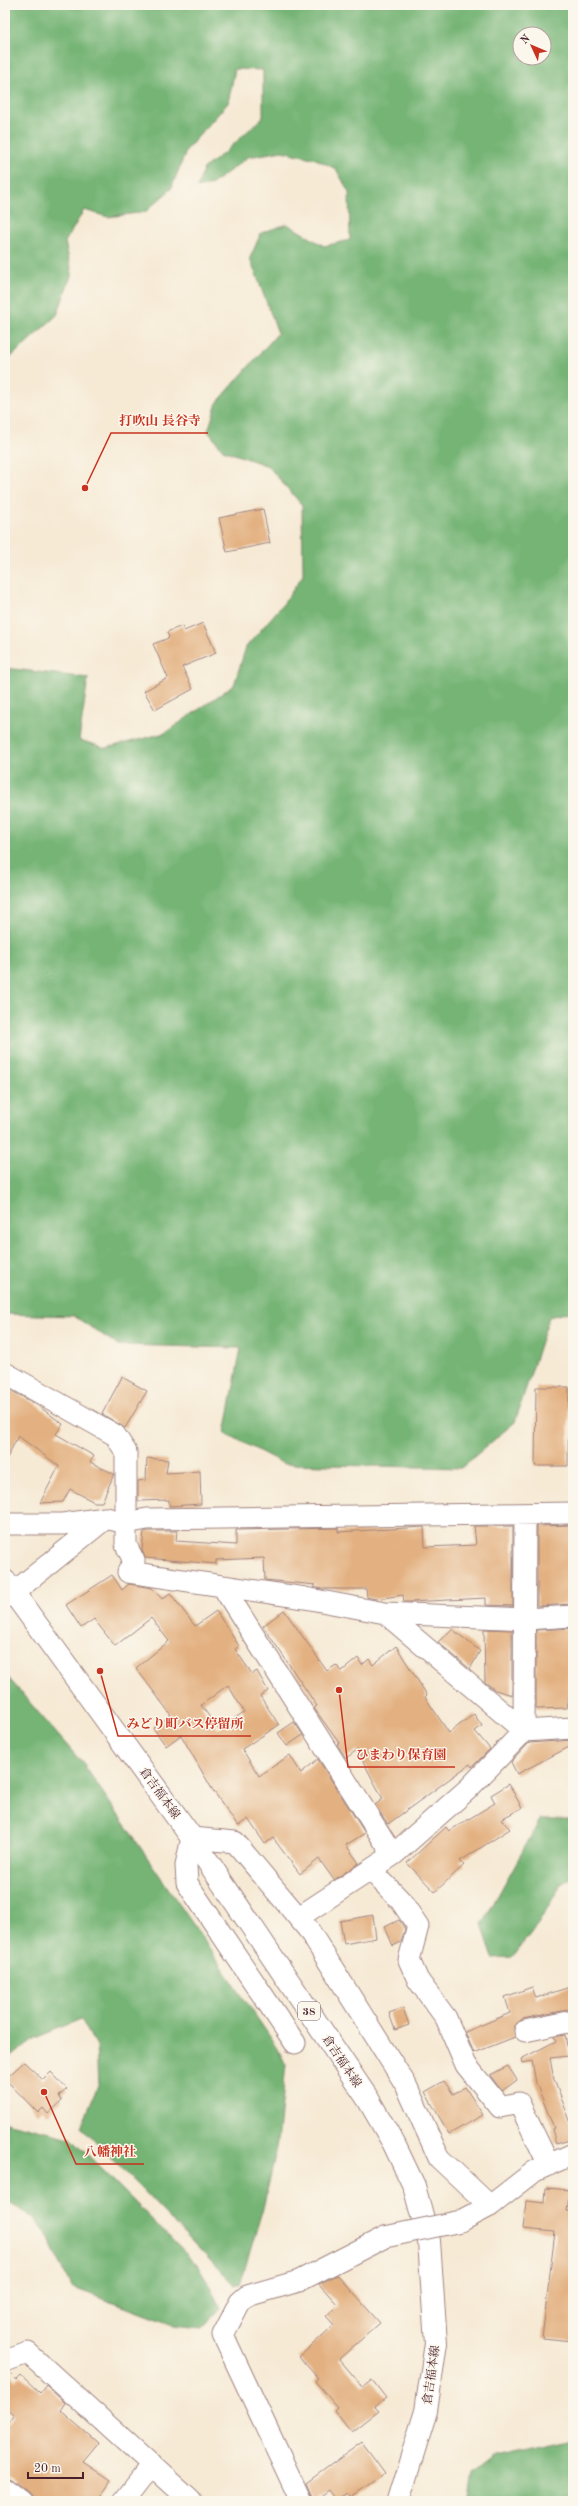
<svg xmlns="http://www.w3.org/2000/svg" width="578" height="2506" viewBox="0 0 578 2506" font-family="'Old Standard TT','Noto Serif JP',serif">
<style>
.forest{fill:#75b474;stroke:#606a50;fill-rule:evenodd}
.building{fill:#e3b181;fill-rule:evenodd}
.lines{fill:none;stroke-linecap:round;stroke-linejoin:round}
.street-casing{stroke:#a08480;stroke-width:23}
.primary-casing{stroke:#a08480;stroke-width:24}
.street{stroke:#fff;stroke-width:21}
.primary{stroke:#fff;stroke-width:22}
.street-bridge-casing{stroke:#a08480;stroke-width:23;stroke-linecap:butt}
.street-bridge{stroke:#fff;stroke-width:21}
.labels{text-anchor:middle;stroke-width:3;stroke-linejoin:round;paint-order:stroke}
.shield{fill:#fbf7ec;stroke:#7f6065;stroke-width:1}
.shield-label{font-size:11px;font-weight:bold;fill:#4a1f2b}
.street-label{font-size:12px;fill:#4a1f2b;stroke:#fbf7ec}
.leader{fill:none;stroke:#c8321e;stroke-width:1.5}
.callout-dot{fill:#c8321e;stroke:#fbf7ec;stroke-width:1.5}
.callout-label{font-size:13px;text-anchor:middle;font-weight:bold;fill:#c8321e;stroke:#fbf7ec;stroke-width:3;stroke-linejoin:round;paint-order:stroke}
</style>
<rect width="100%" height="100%" fill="#fbf7ec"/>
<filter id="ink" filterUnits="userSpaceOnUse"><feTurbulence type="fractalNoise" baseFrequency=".025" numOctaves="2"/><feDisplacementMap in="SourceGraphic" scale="8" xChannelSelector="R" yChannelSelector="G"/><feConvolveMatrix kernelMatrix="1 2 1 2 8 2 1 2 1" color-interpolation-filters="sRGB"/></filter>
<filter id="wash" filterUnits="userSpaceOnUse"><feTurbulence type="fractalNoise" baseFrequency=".012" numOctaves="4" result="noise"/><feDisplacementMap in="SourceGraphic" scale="16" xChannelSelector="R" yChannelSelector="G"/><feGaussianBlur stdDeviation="0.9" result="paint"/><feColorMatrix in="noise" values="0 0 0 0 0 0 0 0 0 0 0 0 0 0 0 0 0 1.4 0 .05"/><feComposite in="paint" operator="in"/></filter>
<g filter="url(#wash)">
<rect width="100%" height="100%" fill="#f6ead5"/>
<path class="forest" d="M 5,5 L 573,5 L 573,1311 L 549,1317 L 515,1422 L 461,1468 L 284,1464 L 225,1433 L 241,1348 L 118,1345 L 74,1316 L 5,1314 L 5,668 L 88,678 L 79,740 L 106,748 L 165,733 L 234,685 L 246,647 L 284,603 L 303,575 L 302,505 L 268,466 L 223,450 L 208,431 L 217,403 L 278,333 L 250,258 L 261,233 L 287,224 L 324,246 L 350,240 L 349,192 L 336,169 L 316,159 L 282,151 L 248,157 L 212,184 L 197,188 L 204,168 L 224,153 L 263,117 L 263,70 L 235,69 L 228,103 L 187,149 L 171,189 L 145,212 L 108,217 L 84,210 L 65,242 L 72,273 L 57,315 L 11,357 L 5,357 ZM 520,34 L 544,34 L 544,58 L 520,58 Z
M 5,1674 L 84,1765 L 277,2047 L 286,2065 L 278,2142 L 264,2204 L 240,2285 L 234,2285 L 81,2127 L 98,2085 L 96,2046 L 81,2019 L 35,2038 L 5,2061 Z
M 540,1820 L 573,1820 L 573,1878 L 562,1883 L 538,1924 L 512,1957 L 493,1958 L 482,1924 Z
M 5,2122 L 71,2138 L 198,2266 L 212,2288 L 221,2308 L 202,2328 L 173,2325 L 71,2287 L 49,2237 L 32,2216 L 5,2201 Z
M 573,2440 L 573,2501 L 469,2501 L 473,2475 L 496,2457 Z"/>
<g id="blocks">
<path class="building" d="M 263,509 L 270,543 L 227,552 L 219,518 Z
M 203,623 L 216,653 L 182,667 L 193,689 L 155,710 L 144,691 L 168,678 L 153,644 L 169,638 L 167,632 L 182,626 L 184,631 Z
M 122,1377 L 147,1391 L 125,1428 L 102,1414 Z
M 5,1387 L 37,1405 L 63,1424 L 56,1434 L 94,1456 L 90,1462 L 114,1474 L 102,1502 L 94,1502 L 70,1489 L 63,1502 L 40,1503 L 59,1466 L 18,1436 L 5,1462 Z
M 536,1387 L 569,1387 L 568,1466 L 535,1466 Z
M 147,1458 L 168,1460 L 166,1473 L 200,1471 L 201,1504 L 169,1506 L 169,1500 L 138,1501 L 138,1481 L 146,1480 Z
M 573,1525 L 573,1604 L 537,1606 L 537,1526 Z
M 474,1526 L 513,1526 L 513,1606 L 486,1605 L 486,1598 L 410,1602 L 404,1602 L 403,1595 L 376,1599 L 367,1597 L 366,1589 L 322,1589 L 313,1587 L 316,1585 L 265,1580 L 264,1558 L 216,1560 L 216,1564 L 145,1558 L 142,1550 L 144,1532 L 148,1531 L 177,1531 L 176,1541 L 236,1545 L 236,1530 L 338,1528 L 338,1532 L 424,1527 L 425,1547 L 476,1545 Z
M 112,1575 L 122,1590 L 129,1584 L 152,1588 L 162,1599 L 170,1593 L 195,1626 L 216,1611 L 239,1646 L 235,1649 L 252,1674 L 257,1671 L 268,1691 L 260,1696 L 279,1725 L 242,1749 L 259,1776 L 290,1755 L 301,1773 L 318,1759 L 365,1833 L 346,1845 L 359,1863 L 334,1880 L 319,1859 L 300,1874 L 273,1838 L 265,1844 L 248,1819 L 238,1826 L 212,1789 L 181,1735 L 166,1746 L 153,1728 L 171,1715 L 136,1668 L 169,1641 L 151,1618 L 115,1646 L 94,1619 L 81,1628 L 66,1605 ZM 228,1685 L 244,1712 L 218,1729 L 201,1705 Z
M 284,1610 L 327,1671 L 336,1665 L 342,1671 L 358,1658 L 362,1665 L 369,1659 L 373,1665 L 396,1646 L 427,1695 L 425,1697 L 449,1733 L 474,1714 L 482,1726 L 475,1731 L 490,1749 L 472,1767 L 470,1764 L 388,1824 L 375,1805 L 383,1799 L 357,1750 L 346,1758 L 337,1744 L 339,1743 L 314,1708 L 317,1706 L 263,1626 Z
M 573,1628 L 573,1678 L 567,1708 L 536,1709 L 536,1630 Z
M 452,1629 L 480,1651 L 470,1669 L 438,1642 Z
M 484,1629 L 512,1630 L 512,1695 L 495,1690 L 485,1682 Z
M 294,1722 L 303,1735 L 287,1746 L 278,1733 Z
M 573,1740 L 573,1745 L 517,1774 L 511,1762 L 529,1743 Z
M 509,1784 L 522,1808 L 501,1819 L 510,1829 L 460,1861 L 464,1865 L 435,1892 L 407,1863 L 446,1827 L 449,1831 L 495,1803 L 491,1795 Z
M 373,1915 L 376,1938 L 344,1944 L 340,1921 Z
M 399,1920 L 405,1929 L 401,1942 L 393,1946 L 385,1927 Z
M 573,1986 L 573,2009 L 522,2019 L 514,2027 L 515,2037 L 474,2053 L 465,2032 L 510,2013 L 505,1997 L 532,1987 L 536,1998 Z
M 403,2008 L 409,2025 L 395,2030 L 389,2013 Z
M 565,2035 L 569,2056 L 550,2058 L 554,2080 L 573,2128 L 573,2139 L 556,2144 L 552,2129 L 554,2128 L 536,2083 L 532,2061 L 522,2063 L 521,2059 L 556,2041 L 554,2037 Z
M 24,2062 L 43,2080 L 51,2072 L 67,2089 L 59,2096 L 62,2101 L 48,2114 L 43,2108 L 38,2113 L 5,2079 Z
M 508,2066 L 517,2080 L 502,2091 L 490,2075 Z
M 444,2081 L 453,2094 L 465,2087 L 483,2115 L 449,2134 L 425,2092 Z
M 546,2188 L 570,2190 L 567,2211 L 573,2212 L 573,2341 L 542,2338 L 555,2232 L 523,2229 L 526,2201 L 545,2203 Z
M 337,2275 L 380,2323 L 339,2359 L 363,2387 L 372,2380 L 386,2398 L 375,2406 L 379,2410 L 351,2432 L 334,2410 L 337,2407 L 315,2381 L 318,2378 L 299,2357 L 334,2325 L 326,2316 L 338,2305 L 319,2284 Z
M 8,2372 L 16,2380 L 21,2375 L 40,2393 L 46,2385 L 65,2403 L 60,2410 L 98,2443 L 83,2461 L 111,2480 L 97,2501 L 33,2501 L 28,2491 L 12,2479 L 5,2477 L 5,2429 L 14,2416 L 5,2408 L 5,2373 Z
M 362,2442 L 385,2473 L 350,2498 L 347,2493 L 336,2500 L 329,2490 L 314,2501 L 306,2483 Z"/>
</g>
</g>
<g filter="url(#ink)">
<use href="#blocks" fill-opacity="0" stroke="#a08480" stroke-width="1"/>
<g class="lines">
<defs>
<path id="street" d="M 5,1373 L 115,1435 L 126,1452 L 126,1545 L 134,1561 L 128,1572 L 305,1598 L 385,1613 L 526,1619 L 573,1616
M 5,1524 L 63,1524 L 105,1518
M 223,1587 L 393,1855
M 5,1597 L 13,1593 L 106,1518 L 126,1523 L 147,1519 L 573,1513
M 385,1613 L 524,1731 L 573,1728
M 371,1870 L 401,1901 L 418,1926 L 409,1960 L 418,1980 L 446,2018 L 466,2065 L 500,2107 L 519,2103 L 549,2165
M 299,1917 L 393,1855 L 468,1789 L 524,1731 L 525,1514
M 525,2031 L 573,2021
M 295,2043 L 187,1883 L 186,1865 L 192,1838 L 235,1842 L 308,1929 L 406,2085 L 439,2158 L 490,2206
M 461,2221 L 490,2206 L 535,2171 L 573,2154
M 5,2361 L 28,2353 L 191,2501
M 5,2489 L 21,2501
M 124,2501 L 152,2465
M 301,2501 L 223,2335 L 240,2302 L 247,2296 L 299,2281 L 385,2237"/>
<path id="primary" d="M 5,1581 L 192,1838 L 368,2099 L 394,2144 L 414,2186 L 429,2241 L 436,2343 L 426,2411 L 398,2501"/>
</defs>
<use href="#street" class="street-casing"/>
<use href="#primary" class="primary-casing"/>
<use href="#street" class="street"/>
<use href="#primary" class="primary"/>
<defs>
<path id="street-bridge" d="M 385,2237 L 461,2221"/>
</defs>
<use href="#street-bridge" class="street-bridge-casing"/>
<use href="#street-bridge" class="street-bridge"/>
</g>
</g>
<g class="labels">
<rect class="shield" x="298" y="2002" width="22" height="18" rx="3"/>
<g class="shield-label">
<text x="309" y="2015">38</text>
</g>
<g class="street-label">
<text transform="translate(160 1793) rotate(54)" y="4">倉吉福本線</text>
<text transform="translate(342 2061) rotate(56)" y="4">倉吉福本線</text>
<text transform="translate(431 2375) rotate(-82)" y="4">倉吉福本線</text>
</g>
</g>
<path class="leader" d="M85 488L111 433H208M100 1671L118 1736H251M339 1690L348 1767H455M44 2092L76 2164H144"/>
<g class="callout-dot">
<circle cx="85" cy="488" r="4"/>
<circle cx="100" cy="1671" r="4"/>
<circle cx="339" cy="1690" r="4"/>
<circle cx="44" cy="2092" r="4"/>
</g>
<g class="callout-label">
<text x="160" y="425">打吹山 長谷寺</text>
<text x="185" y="1728">みどり町バス停留所</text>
<text x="401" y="1759">ひまわり保育園</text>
<text x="110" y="2156">八幡神社</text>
</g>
<rect width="578" height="2506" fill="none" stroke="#fbf7ec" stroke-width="20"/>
<g transform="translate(532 46) rotate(314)"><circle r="19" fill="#fbf7ec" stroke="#b4a19f"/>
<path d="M0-3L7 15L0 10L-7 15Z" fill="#c8321e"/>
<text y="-6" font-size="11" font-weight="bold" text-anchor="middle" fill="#4a1f2b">N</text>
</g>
<path d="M28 2472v6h55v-6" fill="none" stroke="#4a1f2b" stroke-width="2"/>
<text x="34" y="2472" font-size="12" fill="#4a1f2b" stroke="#fbf7ec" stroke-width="3" paint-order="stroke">20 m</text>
</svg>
